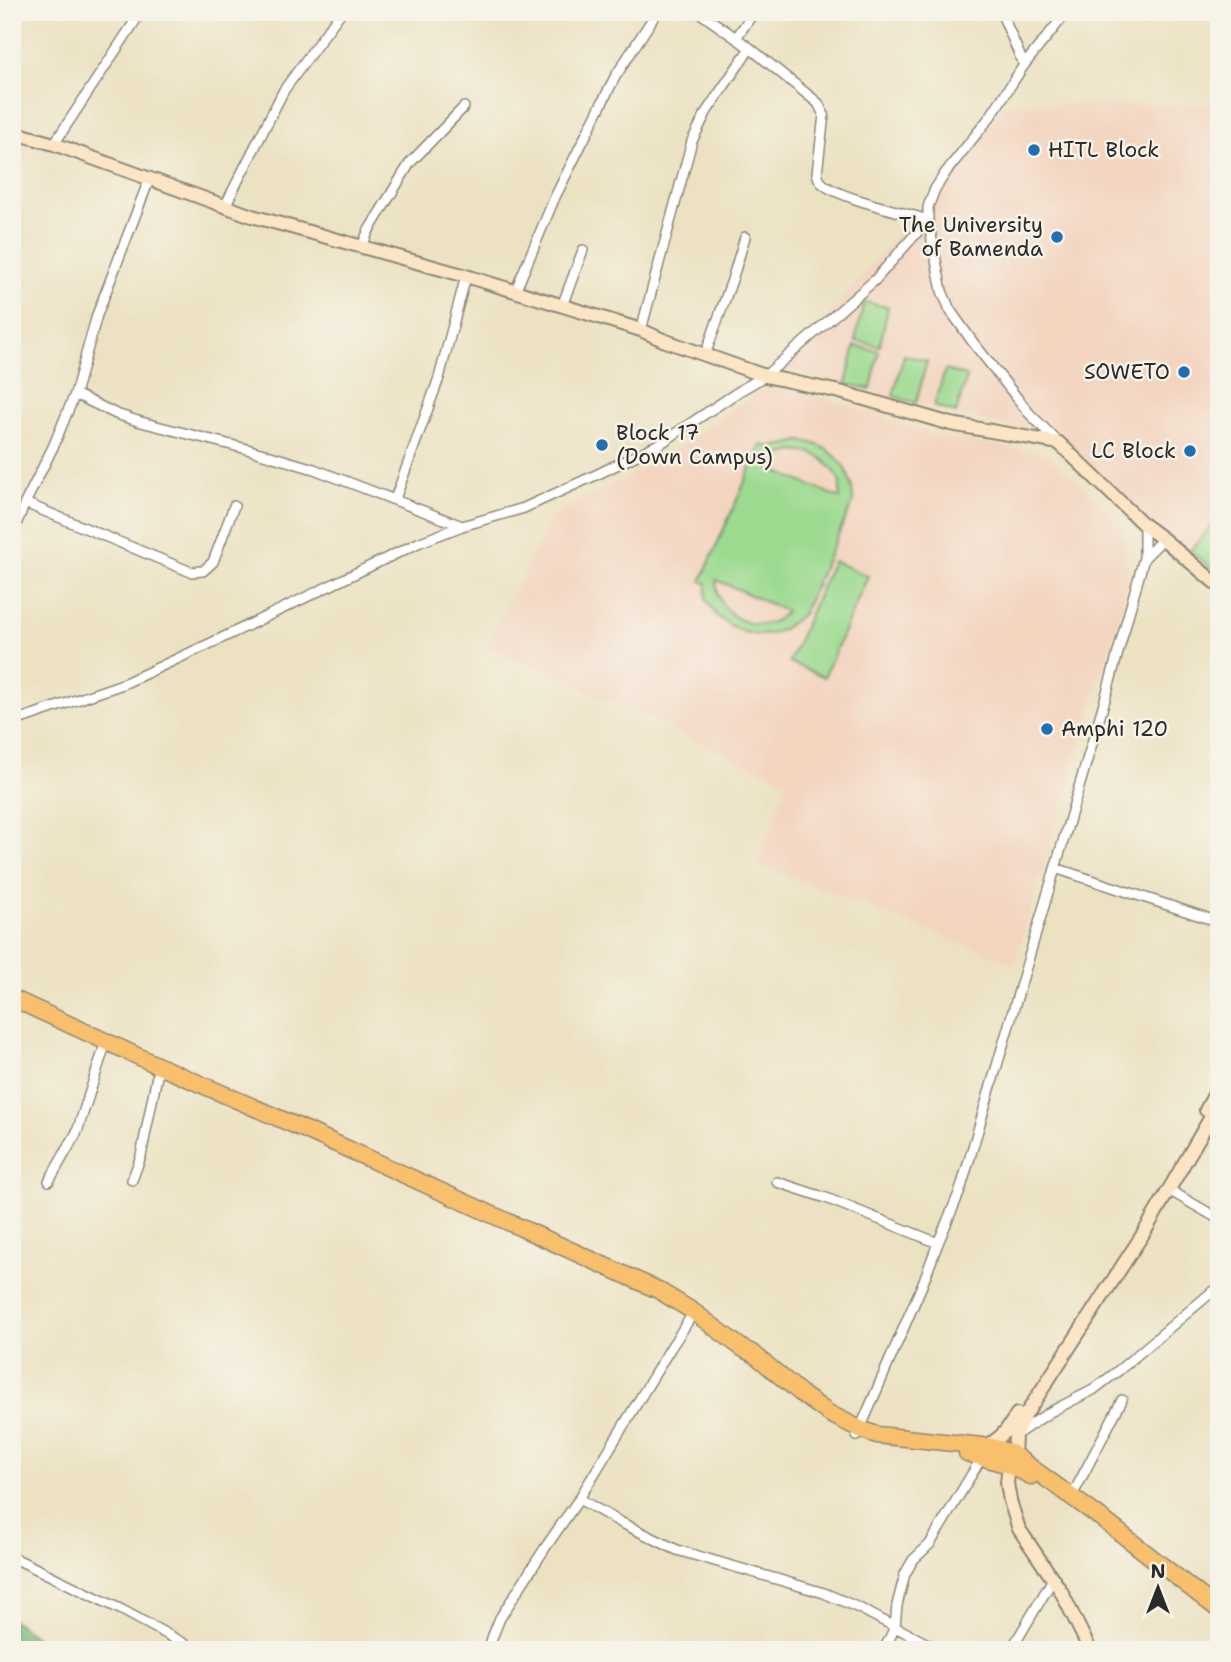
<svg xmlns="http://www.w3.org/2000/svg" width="1231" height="1662" viewBox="0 0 1231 1662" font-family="'Shantell Sans',sans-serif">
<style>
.built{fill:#f3d4bf}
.green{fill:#9cda90;stroke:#64825e;stroke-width:2;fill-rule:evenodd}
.forest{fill:#7dba7a;stroke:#547252;stroke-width:2}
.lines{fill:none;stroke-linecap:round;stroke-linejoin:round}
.street-casing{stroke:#8c8676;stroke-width:12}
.secondary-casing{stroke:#8c8676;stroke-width:16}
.highway-casing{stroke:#8c8676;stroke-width:19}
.street{stroke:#fff;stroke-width:9}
.secondary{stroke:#fce5c4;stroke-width:12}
.highway{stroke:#f8bf6c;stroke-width:16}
.poi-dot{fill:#1f6fb2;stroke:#f7f3e8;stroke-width:2.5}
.labels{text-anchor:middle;stroke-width:5;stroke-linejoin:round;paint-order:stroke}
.poi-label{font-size:21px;fill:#2b2b2b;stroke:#f7f3e8;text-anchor:start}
</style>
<rect width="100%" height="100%" fill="#f7f3e8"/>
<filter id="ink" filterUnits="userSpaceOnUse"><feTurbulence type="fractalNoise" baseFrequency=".0143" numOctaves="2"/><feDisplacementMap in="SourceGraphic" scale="14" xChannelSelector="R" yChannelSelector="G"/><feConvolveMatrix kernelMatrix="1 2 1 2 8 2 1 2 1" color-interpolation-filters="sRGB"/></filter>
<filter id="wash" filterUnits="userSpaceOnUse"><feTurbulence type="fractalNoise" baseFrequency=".00686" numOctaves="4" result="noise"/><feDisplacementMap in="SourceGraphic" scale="28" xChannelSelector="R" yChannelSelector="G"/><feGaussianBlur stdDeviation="1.57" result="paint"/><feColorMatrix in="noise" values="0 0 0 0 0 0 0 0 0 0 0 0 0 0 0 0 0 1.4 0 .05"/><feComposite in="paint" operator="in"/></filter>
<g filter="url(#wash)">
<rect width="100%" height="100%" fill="#ece2c2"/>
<path class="built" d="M 1006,104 L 1219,105 L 1219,584 L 1115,497 L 1056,431 L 1047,422 L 1028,432 L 784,369 Z
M 767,385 L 843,403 L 931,434 L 1046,454 L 1121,521 L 1129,583 L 1014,964 L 757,864 L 788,782 L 486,645 L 553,515 L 659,461 Z"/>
<path class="green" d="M 864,302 L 888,307 L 880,346 L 855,341 Z
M 855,346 L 879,351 L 871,389 L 846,384 Z
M 904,355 L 927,361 L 916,403 L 893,396 Z
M 945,370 L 967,376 L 956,413 L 934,406 Z
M 802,441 C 834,445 853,470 853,502 L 802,615 L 781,630 L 770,634 L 758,635 L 744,632 L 729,625 L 716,615 L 706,599 L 707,583 L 701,581 L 761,445 C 772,449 789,443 802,441 ZM 793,451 L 812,453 L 824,460 L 834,471 L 840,482 L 840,498 L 766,467 L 777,456 ZM 716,580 L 717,580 L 786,611 C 770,632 739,626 724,606 C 718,599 717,589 716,580 Z
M 1219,517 L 1219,575 L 1190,551 Z
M 833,561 L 868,576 L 824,677 L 789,662 Z"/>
<path class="forest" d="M 12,1620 L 16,1622 L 52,1650 L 12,1650 Z"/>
</g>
<g filter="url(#ink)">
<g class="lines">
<defs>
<path id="street" d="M 699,12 L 750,48 L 818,103 L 824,115 L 817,173 C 818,176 819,181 822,183 C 835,197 906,213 928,220
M 1001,12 L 1024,65
M 736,38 L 754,12
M 54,144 L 141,12
M 225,206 L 284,90 L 341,12
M 362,246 L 369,230 L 410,163 L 464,107
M 515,292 L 555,197 L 615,77 L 657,12
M 562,306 L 583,250
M 641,330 L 692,141 L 707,111 L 750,48
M 705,355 L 732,280 L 745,237
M 75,394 L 116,414 L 141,422 L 247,449 L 314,469 L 462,526
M 1057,441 L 1029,413 L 972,341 L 950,310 L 942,291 L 928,220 L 928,207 L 935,189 L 946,172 L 990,117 L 1024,65 L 1067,12
M 395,499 L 439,378 L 466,276
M 25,503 L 191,572 L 203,571 L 213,562 L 234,506
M 12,534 L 25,503 L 53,447 L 75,394 L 97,315 L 149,180
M 1144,558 L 1163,539
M 12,722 L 123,684 L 222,638 L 418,543 L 462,526 L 524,508 L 598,474 L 661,443 L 741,390 L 765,376 L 875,280 L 928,220
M 1055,868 L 1219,922
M 132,1180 L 141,1156 L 159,1066
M 49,1181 L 77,1132 L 106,1042
M 777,1182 L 826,1198 L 938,1243
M 1169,1190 L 1219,1219
M 1017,1434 L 1050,1412 L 1093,1390 L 1118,1371 L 1219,1286
M 857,1436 L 923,1283 L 938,1243 L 960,1191 L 1108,689 L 1144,558 L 1144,525
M 1071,1498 L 1122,1400
M 579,1499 L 620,1522 L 677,1550 L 824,1593 L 859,1608 L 939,1650
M 12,1557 L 122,1610 L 196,1650
M 489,1650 L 492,1638 L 500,1618 L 545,1548 L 579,1499 L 670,1349 L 694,1312
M 884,1650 L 895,1627 L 897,1605 L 905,1574 L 913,1560 L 930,1544 L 982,1457
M 1011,1650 L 1053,1579"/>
<path id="secondary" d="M 12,132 L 54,144 L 252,216 L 466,276 L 641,330 L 663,340 L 765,376 L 840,392 L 951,424 L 1059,443 L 1144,525 L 1163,539 L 1219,586
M 1206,1110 L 1219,1086
M 984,1447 C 1000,1440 1008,1429 1017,1414
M 1090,1650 L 1061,1591 L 1019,1529 L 1010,1501 L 1007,1483 L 1009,1465 L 1014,1458 L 1015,1435 L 1026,1414 L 1145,1231 L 1219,1103"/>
<path id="highway" d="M 12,998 L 159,1066 L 308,1131 L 658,1290 L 694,1312 L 742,1348 L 754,1354 L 803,1395 L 830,1414 L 860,1429 L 877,1435 L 992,1447 L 1011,1453 L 1105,1521 L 1219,1610
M 967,1453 L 1009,1465 L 1031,1476"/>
</defs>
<use href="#street" class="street-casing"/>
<use href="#secondary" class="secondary-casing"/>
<use href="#highway" class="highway-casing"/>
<use href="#street" class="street"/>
<use href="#secondary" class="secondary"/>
<use href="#highway" class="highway"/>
</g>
</g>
<g class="poi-dot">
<circle cx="1034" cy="150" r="7"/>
<circle cx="1057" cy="237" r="7"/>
<circle cx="1184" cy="372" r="7"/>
<circle cx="602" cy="445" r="7"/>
<circle cx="1190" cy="451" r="7"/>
<circle cx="1047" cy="729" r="7"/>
</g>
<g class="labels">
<g class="poi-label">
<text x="1048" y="157">HITL Block</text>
<text x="1043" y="232" text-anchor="end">The University<tspan x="1043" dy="24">of Bamenda</tspan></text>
<text x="1170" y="379" text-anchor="end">SOWETO</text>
<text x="616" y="440">Block 17<tspan x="616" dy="24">(Down Campus)</tspan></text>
<text x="1176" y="458" text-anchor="end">LC Block</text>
<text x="1061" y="736">Amphi 120</text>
</g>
</g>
<rect width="1231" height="1662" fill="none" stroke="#f7f3e8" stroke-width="42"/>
<g transform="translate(1158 1588)" stroke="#f7f3e8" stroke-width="5" paint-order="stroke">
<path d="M0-5L12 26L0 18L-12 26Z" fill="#2b2b2b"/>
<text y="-10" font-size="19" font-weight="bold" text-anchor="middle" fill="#2b2b2b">N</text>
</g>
</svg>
